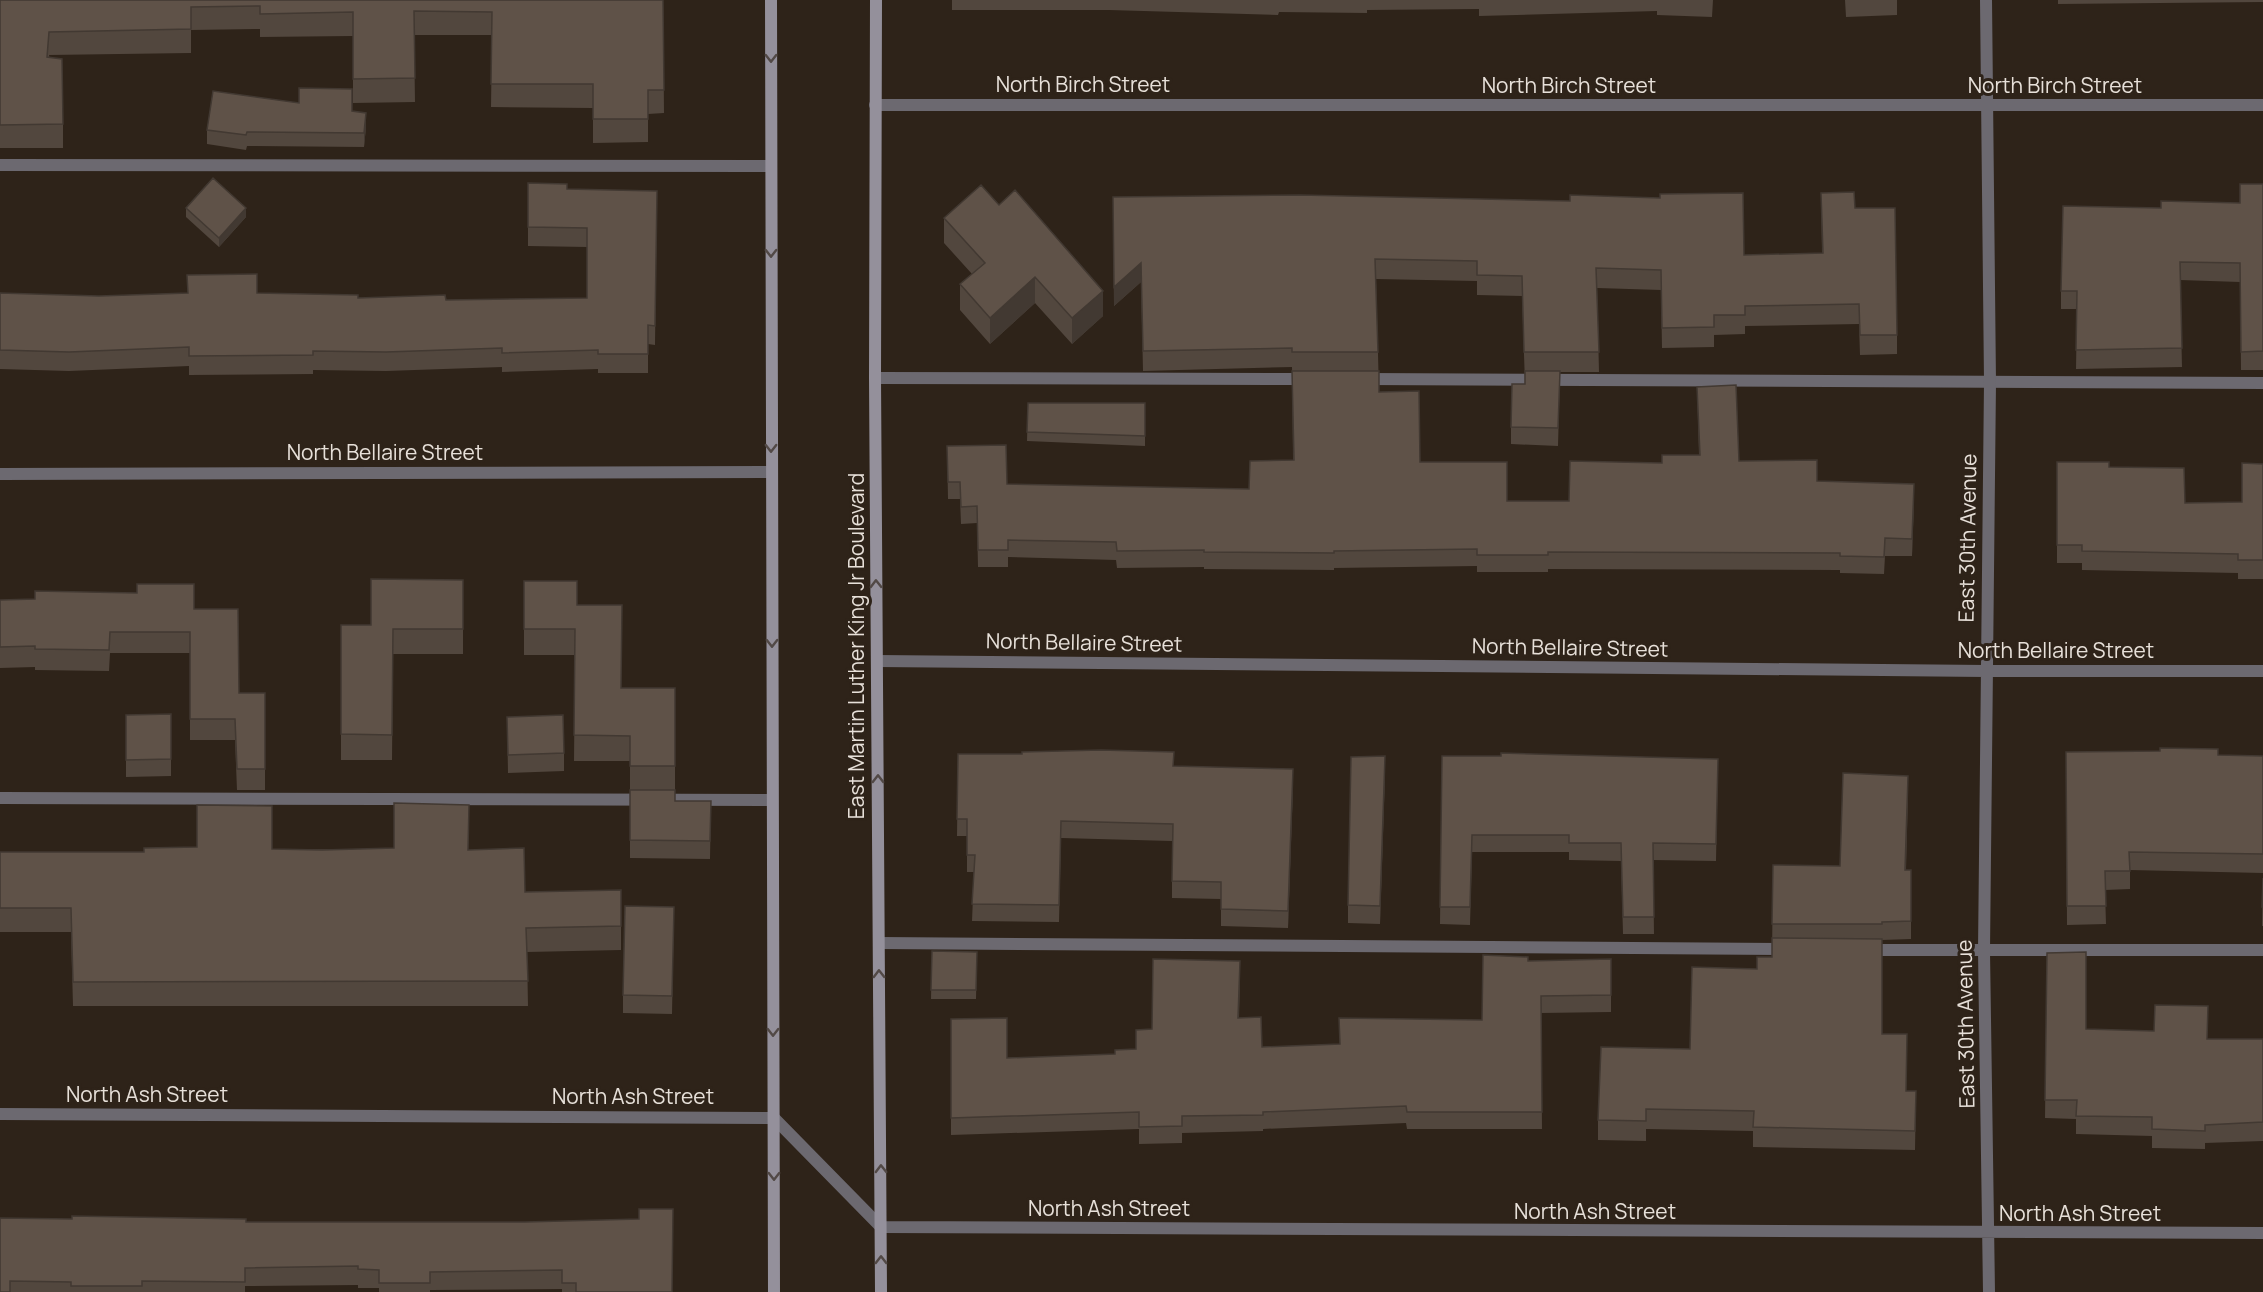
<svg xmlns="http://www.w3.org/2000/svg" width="2263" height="1292" viewBox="0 0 2263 1292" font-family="Manrope,sans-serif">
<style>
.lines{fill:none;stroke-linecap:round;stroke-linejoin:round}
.service{stroke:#6c6970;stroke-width:12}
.minor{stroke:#6c6970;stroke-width:12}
.secondary{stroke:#94909b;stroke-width:12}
.wall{fill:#52473e}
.shaded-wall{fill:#423932}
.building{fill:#5f5248;stroke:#423932;stroke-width:1.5}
.oneway{stroke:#524946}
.labels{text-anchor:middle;stroke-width:6;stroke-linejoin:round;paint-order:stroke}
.street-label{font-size:21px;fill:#e7e0d9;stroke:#2e2319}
</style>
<rect width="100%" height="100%" fill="#2e2319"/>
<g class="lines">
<path class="service" d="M 0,165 L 771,166
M 875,378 L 1308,379
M 1364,379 L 2263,383
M 0,798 L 772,800
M 879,943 L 1786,949
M 1867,950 L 2263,950"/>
<path class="minor" d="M 1986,0 L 1990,382 L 1984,951 L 1989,1292
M 875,105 L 2263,105
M 0,474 L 771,472
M 877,661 L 1986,671 L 2263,671
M 0,1114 L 774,1118 L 881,1227 L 2263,1233"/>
<path class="secondary" d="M 771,0 L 774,1292
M 876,0 L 875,378 L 881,1292"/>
</g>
<path class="wall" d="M 0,0 L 663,0 L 664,113 L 648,114 L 648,142 L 593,143 L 593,108 L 491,107 L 492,35 L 414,35 L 415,102 L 353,103 L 353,36 L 260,37 L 260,29 L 191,30 L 191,53 L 49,55 L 63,124 L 63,148 L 0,148 Z
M 952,0 L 1713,0 L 1712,17 L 1657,15 L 1657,11 L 1479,16 L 1479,9 L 1367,10 L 1367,13 L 1279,12 L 1278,15 L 1109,10 L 952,10 Z
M 1845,0 L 1897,0 L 1897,15 L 1846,17 Z
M 2058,0 L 2263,0 L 2263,2 L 2058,4 Z
M 352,111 L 366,127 L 364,147 L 247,146 L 246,150 L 207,144 L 207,130 Z
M 528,183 L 567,189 L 657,191 L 655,345 L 648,344 L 648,373 L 598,373 L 598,369 L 502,372 L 502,367 L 386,371 L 313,370 L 313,374 L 189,375 L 189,366 L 69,371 L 0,369 L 0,293 L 99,296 L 257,293 L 358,298 L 446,300 L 587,298 L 587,247 L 528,246 Z
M 2263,184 L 2263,370 L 2241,370 L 2240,282 L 2180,280 L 2182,367 L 2076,369 L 2077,309 L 2061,309 L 2061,291 L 2240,203 Z
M 1821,193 L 1855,208 L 1897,335 L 1897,354 L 1860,355 L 1859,324 L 1745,326 L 1745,334 L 1714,335 L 1714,347 L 1662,348 L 1661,290 L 1597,288 L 1599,372 L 1560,372 L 1558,446 L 1511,444 L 1511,427 L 1525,384 L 1522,296 L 1477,295 L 1477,281 L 1376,279 L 1379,392 L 1420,462 L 1507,501 L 1569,501 L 1662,463 L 1699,455 L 1697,387 L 1739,461 L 1817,481 L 1914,501 L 1912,556 L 1885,556 L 1884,574 L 1840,573 L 1840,570 L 1548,569 L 1548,572 L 1477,572 L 1477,566 L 1334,568 L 1334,570 L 1204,569 L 1204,567 L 1117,568 L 1116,560 L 1008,557 L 1008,567 L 978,567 L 977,523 L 961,524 L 960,499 L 948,499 L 947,446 L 1007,484 L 1249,489 L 1293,460 L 1292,367 L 1143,371 L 1141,282 L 1114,306 L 1113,197 L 1744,255 L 1822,253 Z
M 999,205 L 1103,316 L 1072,344 L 1035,303 L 990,344 L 960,310 L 960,284 L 972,274 L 944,243 L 944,218 Z
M 186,208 L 246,217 L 219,247 L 186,217 Z
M 1028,403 L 1145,403 L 1145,446 L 1027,441 Z
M 2057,462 L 2109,467 L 2185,503 L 2242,502 L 2263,464 L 2263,579 L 2238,579 L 2238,573 L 2082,570 L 2082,563 L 2057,563 Z
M 463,580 L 463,654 L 393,654 L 392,760 L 341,760 L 341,625 L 371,625 Z
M 524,581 L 577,605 L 621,688 L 675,688 L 675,801 L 711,801 L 710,859 L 630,858 L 630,761 L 574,761 L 575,655 L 524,655 Z
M 0,600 L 194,609 L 239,693 L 265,693 L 265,790 L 237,790 L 235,740 L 190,740 L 190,653 L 110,653 L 109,671 L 35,670 L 35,667 L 0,668 Z
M 171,714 L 171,776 L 126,777 L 126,715 Z
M 507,717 L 564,753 L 564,771 L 508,773 Z
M 2066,752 L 2263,756 L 2263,873 L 2130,870 L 2130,889 L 2105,890 L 2106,924 L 2067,925 Z
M 958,754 L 1174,766 L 1293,786 L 1288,928 L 1221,926 L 1221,899 L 1172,898 L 1172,841 L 1061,838 L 1059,922 L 972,921 L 974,872 L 967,872 L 967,836 L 957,836 Z
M 1442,756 L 1718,759 L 1716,861 L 1653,860 L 1654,934 L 1623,934 L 1621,861 L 1569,860 L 1569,852 L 1472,852 L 1470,925 L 1440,924 Z
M 1385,774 L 1380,924 L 1348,923 L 1348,905 Z
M 1908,794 L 1906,870 L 1911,870 L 1911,939 L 1882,940 L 1882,1034 L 1906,1091 L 1916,1091 L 1915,1150 L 1753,1147 L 1753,1131 L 1646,1129 L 1646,1141 L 1598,1140 L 1598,1120 L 1690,1049 L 1757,969 L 1772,957 L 1773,865 L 1840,866 Z
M 272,849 L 468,850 L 525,892 L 621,890 L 621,950 L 527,952 L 528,1006 L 73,1006 L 71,932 L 0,932 L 0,852 L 144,852 Z
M 2263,878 L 2263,926 L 2262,926 Z
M 674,907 L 672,1014 L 623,1013 L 623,995 Z
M 932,951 L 977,952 L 976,999 L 931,999 Z
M 2047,953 L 2086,1029 L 2207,1039 L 2263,1039 L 2263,1141 L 2205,1143 L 2205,1149 L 2152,1148 L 2152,1136 L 2076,1134 L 2076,1119 L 2045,1118 Z
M 1611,959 L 1611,1012 L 1541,1013 L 1542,1129 L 1407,1129 L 1406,1123 L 1263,1129 L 1263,1131 L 1182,1133 L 1182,1143 L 1139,1144 L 1139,1129 L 951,1135 L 951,1019 L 1007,1058 L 1115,1054 L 1136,1049 L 1152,1029 L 1240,978 L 1239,1018 L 1262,1047 L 1339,1044 L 1482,1020 L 1528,961 Z
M 0,1218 L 246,1222 L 525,1222 L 672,1292 L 562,1292 L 562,1289 L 430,1290 L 430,1292 L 379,1292 L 379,1288 L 358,1288 L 358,1285 L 245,1286 L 245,1292 L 0,1292 Z"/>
<path class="shaded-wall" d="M 366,113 L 366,127 L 364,147 L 364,133 Z
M 246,208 L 246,217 L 219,247 L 219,238 Z
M 1141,263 L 1141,282 L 1114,306 L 1114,287 Z
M 1035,277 L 1035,303 L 990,344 L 990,318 Z
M 1103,291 L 1103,316 L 1072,344 L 1072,318 Z
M 1914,484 L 1914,501 L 1912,556 L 1912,539 Z
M 1385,756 L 1385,774 L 1380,924 L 1380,906 Z
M 1293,769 L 1293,786 L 1288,928 L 1288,911 Z"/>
<path class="building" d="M 0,0 L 663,0 L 664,90 L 648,90 L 648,119 L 593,119 L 593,84 L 491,84 L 492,12 L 414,11 L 415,78 L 353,79 L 353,12 L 260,14 L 260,6 L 191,7 L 191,29 L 49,32 L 47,57 L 62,59 L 63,124 L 0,125 Z
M 299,88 L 352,89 L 352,111 L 366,113 L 364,133 L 247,132 L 246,135 L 207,130 L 213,91 L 299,103 Z
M 213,178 L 246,208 L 219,238 L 186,208 Z
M 528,183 L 567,184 L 567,189 L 657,191 L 655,326 L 648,325 L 648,354 L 598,354 L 598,350 L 502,353 L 502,348 L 386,352 L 313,351 L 313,355 L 189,356 L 189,347 L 69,352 L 0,350 L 0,293 L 99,296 L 188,293 L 187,275 L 257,274 L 257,293 L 358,295 L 358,298 L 445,295 L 446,300 L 587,298 L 587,228 L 528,227 Z
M 2240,184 L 2263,184 L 2263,351 L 2241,352 L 2240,263 L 2180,262 L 2182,348 L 2076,350 L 2077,291 L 2061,291 L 2063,206 L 2161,208 L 2161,201 L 2240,203 Z
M 981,185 L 999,205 L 1015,190 L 1103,291 L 1072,318 L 1035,277 L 990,318 L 960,284 L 985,263 L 944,218 Z
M 1854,192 L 1855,208 L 1895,208 L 1897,335 L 1860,335 L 1859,304 L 1745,306 L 1745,315 L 1714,315 L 1714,327 L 1662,328 L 1661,270 L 1596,268 L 1599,352 L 1524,352 L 1522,276 L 1477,275 L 1477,261 L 1375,259 L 1378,352 L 1292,352 L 1292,348 L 1143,351 L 1141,263 L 1114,287 L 1113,197 L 1300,195 L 1570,201 L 1570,195 L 1660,198 L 1660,194 L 1743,193 L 1744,255 L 1823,253 L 1821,193 Z
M 1292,371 L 1379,371 L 1379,392 L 1419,391 L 1420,462 L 1507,462 L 1507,501 L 1569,501 L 1570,461 L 1662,463 L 1662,455 L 1700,455 L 1697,387 L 1736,385 L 1739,461 L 1817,460 L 1817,481 L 1914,484 L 1912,539 L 1885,538 L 1884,557 L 1840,556 L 1840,553 L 1548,552 L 1548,555 L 1477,555 L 1477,549 L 1334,551 L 1334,553 L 1204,552 L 1204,550 L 1117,551 L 1116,542 L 1008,540 L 1008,550 L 978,550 L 977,506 L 961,507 L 960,482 L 948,482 L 947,446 L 1006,445 L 1007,484 L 1249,489 L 1250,461 L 1294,460 Z
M 1525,371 L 1560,371 L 1558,428 L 1511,427 L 1512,384 L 1525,384 Z
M 1028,403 L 1145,403 L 1145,436 L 1027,432 Z
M 2057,462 L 2109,462 L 2109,467 L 2184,468 L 2185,503 L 2242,502 L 2242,463 L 2263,464 L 2263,560 L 2238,560 L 2238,554 L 2082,551 L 2082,545 L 2057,545 Z
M 371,579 L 463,580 L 463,629 L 393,629 L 392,735 L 341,734 L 341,625 L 371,625 Z
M 524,581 L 577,581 L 577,605 L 622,605 L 621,688 L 675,688 L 675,766 L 630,766 L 630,736 L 574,735 L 575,629 L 524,629 Z
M 137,584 L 194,584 L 194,609 L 238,609 L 239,693 L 265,693 L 265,769 L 237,769 L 235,719 L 190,719 L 190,632 L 110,632 L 109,650 L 35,649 L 35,646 L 0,647 L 0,600 L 35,599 L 35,591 L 137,593 Z
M 171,714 L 171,759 L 126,760 L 126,715 Z
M 563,715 L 564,753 L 508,755 L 507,717 Z
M 2160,748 L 2218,749 L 2218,755 L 2263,756 L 2263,854 L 2129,852 L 2130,871 L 2105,871 L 2106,906 L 2067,906 L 2066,752 L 2160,751 Z
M 1101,750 L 1174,752 L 1173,766 L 1293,769 L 1288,911 L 1221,909 L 1221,882 L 1172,881 L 1173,824 L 1061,821 L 1059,905 L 972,904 L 975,855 L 967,855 L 967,819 L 957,819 L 958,754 L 1022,754 L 1022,752 Z
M 1501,753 L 1718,759 L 1716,844 L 1653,843 L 1654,917 L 1623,917 L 1621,843 L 1569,843 L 1569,835 L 1472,835 L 1470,907 L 1440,907 L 1442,756 L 1501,756 Z
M 1385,756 L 1380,906 L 1348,905 L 1351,757 Z
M 1843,773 L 1908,776 L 1905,870 L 1911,870 L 1911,921 L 1882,922 L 1882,924 L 1772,924 L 1773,865 L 1840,866 Z
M 630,790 L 675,790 L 675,801 L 711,801 L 710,841 L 630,840 Z
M 394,803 L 469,805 L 468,850 L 524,848 L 525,892 L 621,890 L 621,926 L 526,928 L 528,981 L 73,982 L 71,908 L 0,908 L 0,852 L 144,852 L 144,848 L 197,847 L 197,805 L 272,806 L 272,849 L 322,850 L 394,848 Z
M 2263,878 L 2263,907 L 2262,907 Z
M 625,906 L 674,907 L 672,996 L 623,995 Z
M 1772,938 L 1882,939 L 1882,1034 L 1907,1034 L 1906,1091 L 1916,1091 L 1915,1131 L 1753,1127 L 1754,1111 L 1646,1109 L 1646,1121 L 1598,1120 L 1601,1047 L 1690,1049 L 1692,967 L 1757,969 L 1757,957 L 1772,957 Z
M 932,951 L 977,952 L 976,990 L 931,990 Z
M 2086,952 L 2086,1029 L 2154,1031 L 2155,1005 L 2208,1006 L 2207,1039 L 2263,1039 L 2263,1122 L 2205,1125 L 2205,1131 L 2152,1129 L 2152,1117 L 2076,1116 L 2077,1100 L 2045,1100 L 2047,953 Z
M 1483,955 L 1528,957 L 1528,961 L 1611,959 L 1611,995 L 1541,996 L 1542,1112 L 1407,1112 L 1406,1106 L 1263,1112 L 1263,1115 L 1182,1116 L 1182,1126 L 1139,1127 L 1139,1112 L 951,1118 L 951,1019 L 1007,1018 L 1007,1058 L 1115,1054 L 1115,1050 L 1136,1049 L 1136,1030 L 1152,1029 L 1153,959 L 1240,961 L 1238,1018 L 1261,1017 L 1262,1047 L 1340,1044 L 1339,1018 L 1482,1020 Z
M 639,1209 L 673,1209 L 672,1292 L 576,1292 L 576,1283 L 562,1283 L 562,1270 L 430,1272 L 430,1283 L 379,1283 L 379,1270 L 358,1269 L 358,1266 L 245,1268 L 245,1282 L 142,1281 L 142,1286 L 71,1286 L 71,1282 L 10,1281 L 10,1292 L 0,1292 L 0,1218 L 72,1219 L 72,1216 L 246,1219 L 246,1222 L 525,1222 L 639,1219 Z"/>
<defs><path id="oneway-chevron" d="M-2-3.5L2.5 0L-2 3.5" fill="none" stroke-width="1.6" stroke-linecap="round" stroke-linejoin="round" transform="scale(1.5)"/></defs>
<g class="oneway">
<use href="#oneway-chevron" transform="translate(771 58) rotate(90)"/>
<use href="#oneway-chevron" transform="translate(771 253) rotate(90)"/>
<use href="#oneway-chevron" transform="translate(771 448) rotate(90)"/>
<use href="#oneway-chevron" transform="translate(876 584) rotate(-91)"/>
<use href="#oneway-chevron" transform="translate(772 643) rotate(90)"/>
<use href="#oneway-chevron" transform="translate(878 779) rotate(-90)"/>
<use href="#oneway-chevron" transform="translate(879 974) rotate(-91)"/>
<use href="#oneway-chevron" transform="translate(773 1032) rotate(90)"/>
<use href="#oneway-chevron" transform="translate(881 1169) rotate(-91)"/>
<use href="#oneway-chevron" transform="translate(774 1176) rotate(90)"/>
<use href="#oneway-chevron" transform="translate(881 1260) rotate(-90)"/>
</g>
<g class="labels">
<g class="street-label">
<text x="1083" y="92">North Birch Street</text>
<text x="1569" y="93">North Birch Street</text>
<text x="2055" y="93">North Birch Street</text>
<text x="385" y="460">North Bellaire Street</text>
<text transform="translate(1968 538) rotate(-89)" y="7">East 30th Avenue</text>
<text transform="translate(1084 643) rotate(1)" y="7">North Bellaire Street</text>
<text transform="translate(857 646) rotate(-90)" y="7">East Martin Luther King Jr Boulevard</text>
<text transform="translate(1570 648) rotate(1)" y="7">North Bellaire Street</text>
<text x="2056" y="658">North Bellaire Street</text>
<text transform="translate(1966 1024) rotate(-91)" y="7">East 30th Avenue</text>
<text x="147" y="1102">North Ash Street</text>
<text x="633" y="1104">North Ash Street</text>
<text x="1109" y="1216">North Ash Street</text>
<text x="1595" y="1219">North Ash Street</text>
<text x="2080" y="1221">North Ash Street</text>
</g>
</g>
</svg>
